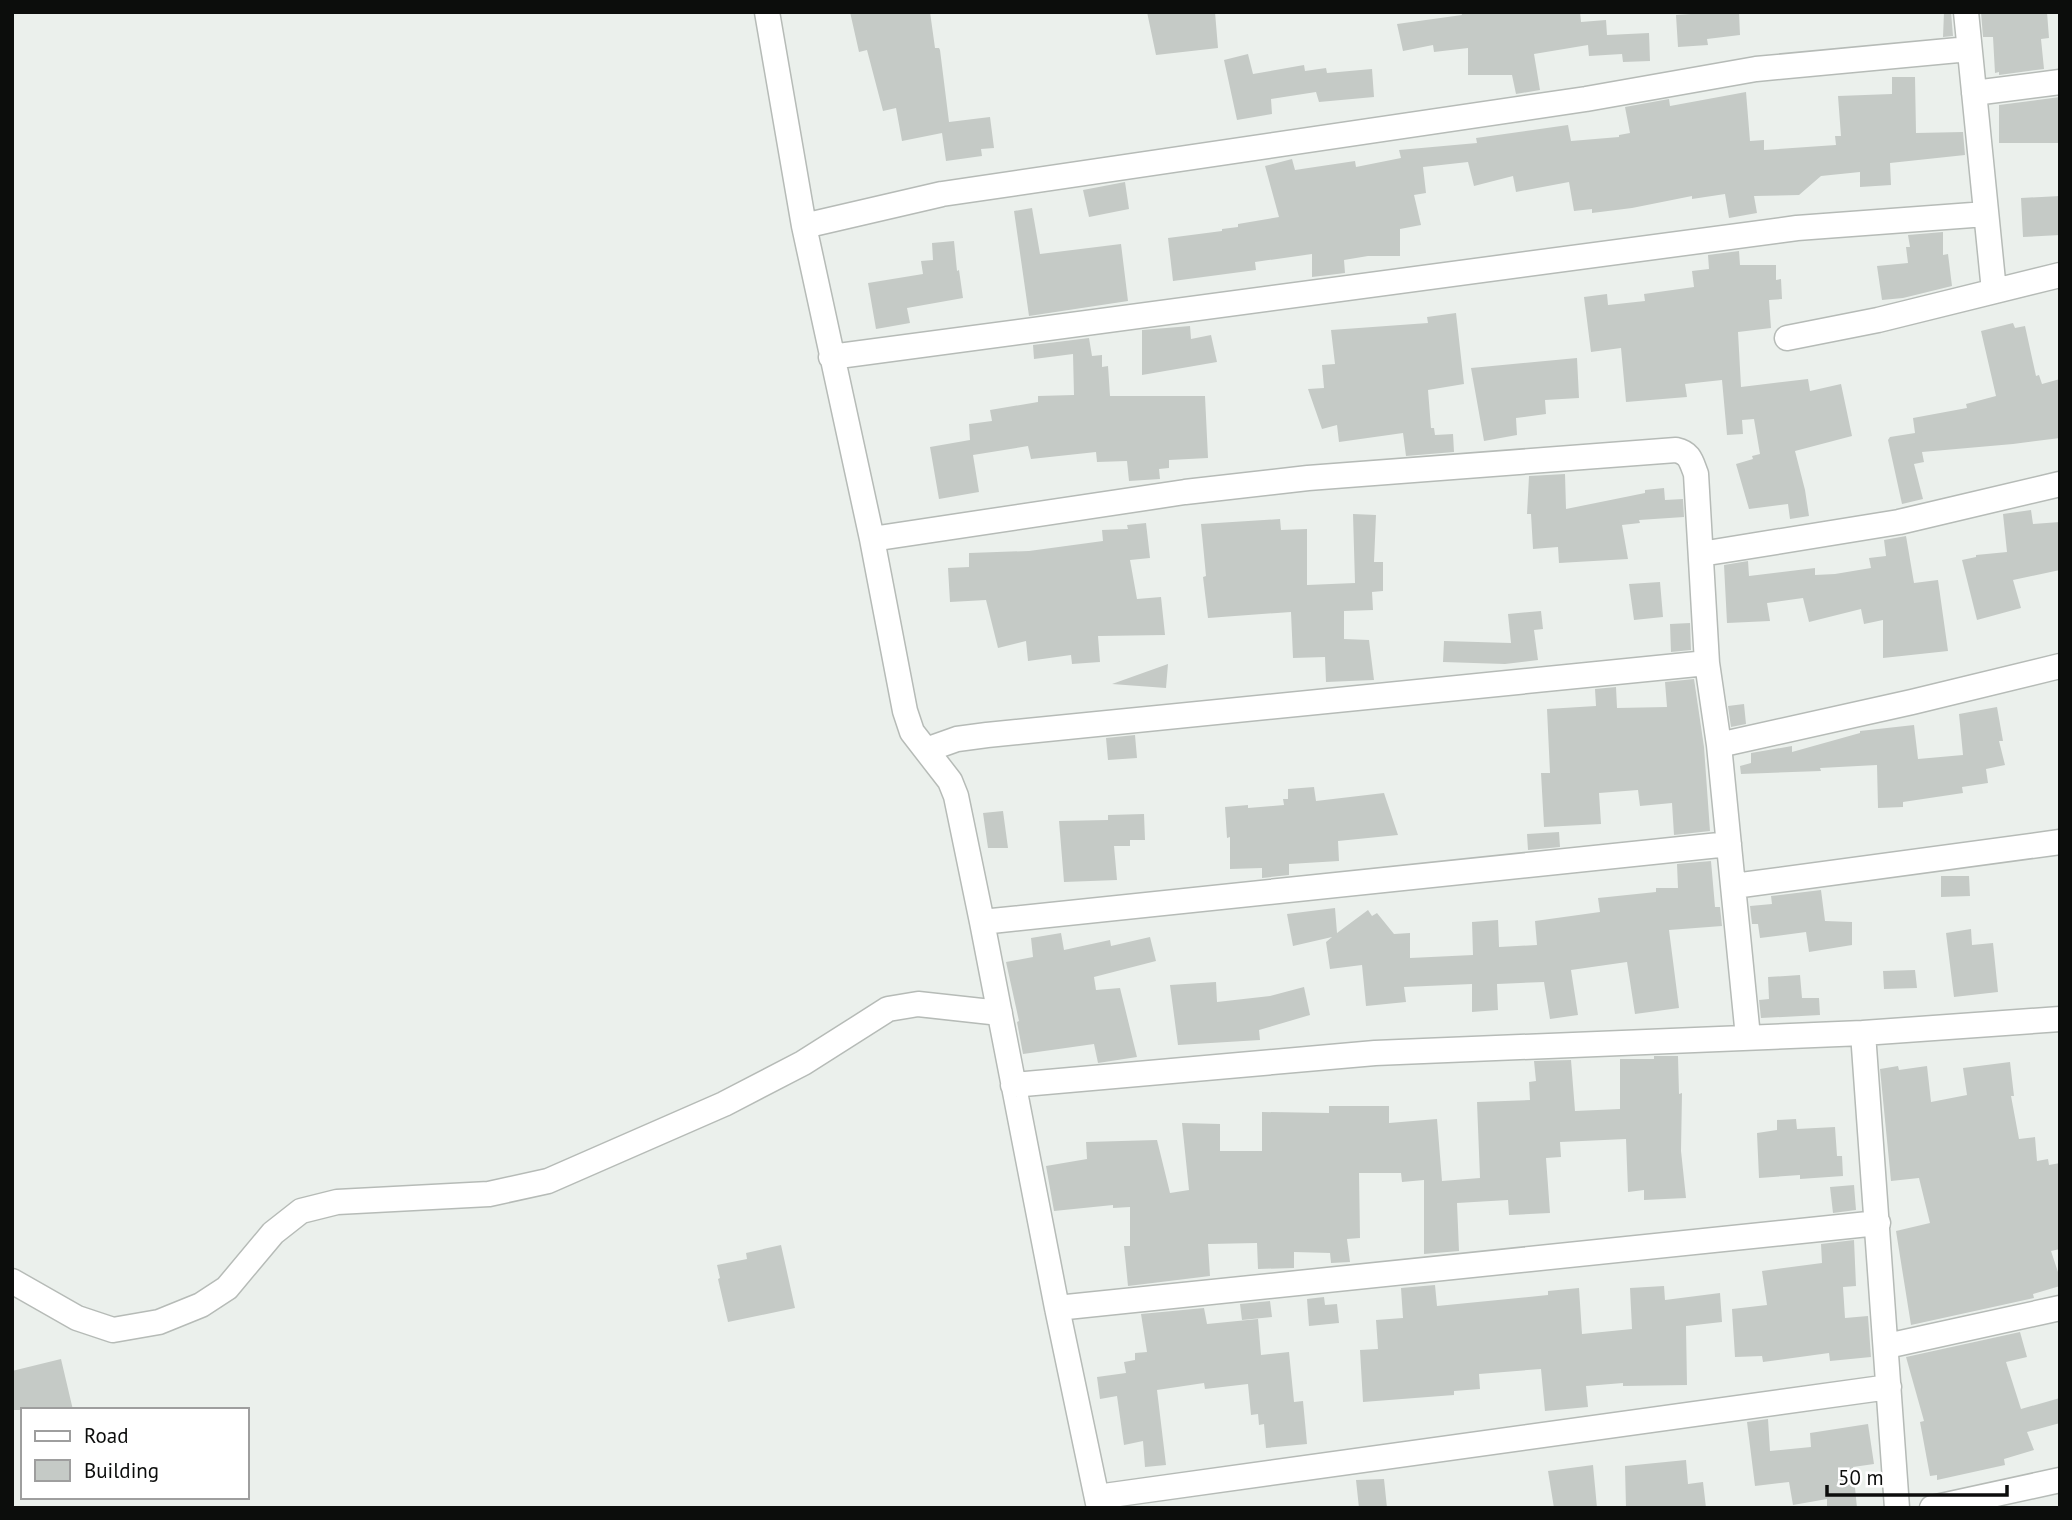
<svg xmlns="http://www.w3.org/2000/svg" width="2072" height="1520" viewBox="0 0 2072 1520" font-family="'PT Sans',sans-serif">
<style>
.building{fill:#c5cac6}
.lines{fill:none;stroke-linecap:round;stroke-linejoin:round}
.street-casing{stroke:#b6bbb7;stroke-width:27}
.street{stroke:#fff;stroke-width:24}
</style>
<rect width="100%" height="100%" fill="#ebf0ec"/>
<path class="building" d="M 850,12 L 930,12 L 935,48 L 939,48 L 940,50 L 949,122 L 990,117 L 994,148 L 981,149 L 982,156 L 946,161 L 942,133 L 902,141 L 896,108 L 883,111 L 867,50 L 859,52 Z
M 1147,12 L 1215,12 L 1218,48 L 1156,55 Z
M 1461,12 L 1580,12 L 1581,22 L 1606,20 L 1607,35 L 1649,33 L 1650,61 L 1623,62 L 1622,54 L 1589,56 L 1588,45 L 1534,54 L 1540,90 L 1516,94 L 1512,75 L 1468,75 L 1468,48 L 1434,52 L 1433,45 L 1403,51 L 1397,24 L 1462,15 Z
M 1691,12 L 1739,12 L 1740,35 L 1707,39 L 1708,45 L 1678,47 L 1676,15 L 1691,14 Z
M 1944,12 L 1951,12 L 1953,36 L 1943,37 Z
M 1981,12 L 2047,12 L 2049,38 L 2041,39 L 2044,69 L 1999,75 L 1999,72 L 1995,73 L 1993,37 L 1983,37 Z
M 1248,54 L 1253,74 L 1304,65 L 1305,71 L 1326,68 L 1327,73 L 1372,69 L 1374,97 L 1319,102 L 1316,92 L 1271,99 L 1272,114 L 1237,120 L 1224,60 Z
M 1892,77 L 1915,77 L 1916,133 L 1963,132 L 1965,155 L 1890,163 L 1891,185 L 1860,187 L 1860,172 L 1821,176 L 1799,195 L 1754,196 L 1757,213 L 1729,218 L 1725,194 L 1692,199 L 1692,196 L 1632,208 L 1592,213 L 1592,209 L 1574,211 L 1569,182 L 1516,192 L 1513,176 L 1474,186 L 1468,162 L 1423,167 L 1426,193 L 1414,195 L 1421,225 L 1400,229 L 1400,256 L 1368,256 L 1344,260 L 1345,273 L 1337,274 L 1312,277 L 1312,254 L 1255,262 L 1256,270 L 1173,281 L 1168,238 L 1222,231 L 1222,229 L 1238,227 L 1238,224 L 1279,217 L 1265,166 L 1292,159 L 1295,170 L 1355,161 L 1356,167 L 1401,158 L 1399,150 L 1477,143 L 1476,138 L 1568,125 L 1571,141 L 1619,137 L 1619,135 L 1630,133 L 1625,107 L 1669,99 L 1670,106 L 1746,92 L 1750,141 L 1764,140 L 1764,150 L 1836,145 L 1835,136 L 1841,136 L 1838,96 L 1892,94 Z
M 2060,97 L 2060,143 L 1999,143 L 1999,105 Z
M 1125,182 L 1129,209 L 1089,217 L 1083,190 Z
M 2060,196 L 2060,235 L 2023,237 L 2021,198 Z
M 1032,208 L 1040,254 L 1121,244 L 1128,301 L 1029,316 L 1014,211 Z
M 1943,232 L 1943,255 L 1948,254 L 1952,286 L 1903,298 L 1882,300 L 1877,266 L 1908,263 L 1906,247 L 1910,247 L 1908,235 Z
M 954,241 L 957,271 L 959,270 L 963,298 L 907,308 L 910,323 L 876,329 L 868,283 L 923,274 L 921,261 L 933,260 L 932,243 Z
M 1739,251 L 1740,265 L 1776,265 L 1776,280 L 1781,279 L 1782,299 L 1769,300 L 1771,328 L 1738,332 L 1741,387 L 1808,379 L 1810,391 L 1841,384 L 1852,436 L 1795,451 L 1805,490 L 1809,516 L 1790,519 L 1788,504 L 1749,509 L 1736,464 L 1753,459 L 1752,456 L 1760,454 L 1754,419 L 1742,420 L 1743,434 L 1727,435 L 1722,380 L 1685,384 L 1687,397 L 1626,402 L 1621,348 L 1591,352 L 1584,297 L 1607,294 L 1608,305 L 1645,301 L 1644,294 L 1694,287 L 1692,271 L 1709,269 L 1708,255 Z
M 1456,313 L 1464,384 L 1428,390 L 1431,428 L 1434,428 L 1435,435 L 1453,434 L 1454,452 L 1406,456 L 1403,433 L 1339,442 L 1337,425 L 1322,429 L 1308,389 L 1324,388 L 1322,365 L 1335,364 L 1331,330 L 1428,323 L 1427,317 Z
M 2013,323 L 2015,328 L 2025,326 L 2036,376 L 2039,375 L 2042,384 L 2060,379 L 2060,438 L 2013,444 L 1922,452 L 1924,462 L 1914,464 L 1923,499 L 1902,504 L 1888,440 L 1890,437 L 1915,433 L 1913,418 L 1967,408 L 1966,404 L 1996,396 L 1981,331 Z
M 1190,326 L 1191,339 L 1211,335 L 1217,362 L 1142,375 L 1142,330 Z
M 1089,338 L 1092,356 L 1102,355 L 1102,367 L 1108,366 L 1110,396 L 1205,396 L 1208,458 L 1169,460 L 1169,468 L 1159,469 L 1160,479 L 1129,481 L 1127,461 L 1097,462 L 1096,452 L 1031,459 L 1028,446 L 973,455 L 979,492 L 939,499 L 930,447 L 970,440 L 969,424 L 992,421 L 990,410 L 1038,402 L 1038,396 L 1074,395 L 1073,354 L 1034,359 L 1033,345 Z
M 1577,358 L 1579,398 L 1545,400 L 1546,414 L 1516,418 L 1517,435 L 1484,441 L 1471,368 Z
M 1565,474 L 1566,509 L 1645,493 L 1645,490 L 1664,488 L 1665,500 L 1683,499 L 1684,517 L 1639,520 L 1640,523 L 1622,525 L 1628,559 L 1559,563 L 1558,547 L 1533,549 L 1531,514 L 1527,514 L 1529,476 Z
M 2031,510 L 2033,524 L 2060,522 L 2060,570 L 2013,580 L 2021,608 L 1977,620 L 1962,560 L 1976,557 L 1976,555 L 2007,552 L 2003,514 Z
M 1353,514 L 1376,515 L 1374,562 L 1383,562 L 1383,591 L 1372,592 L 1373,610 L 1344,611 L 1344,639 L 1369,640 L 1374,680 L 1326,682 L 1325,657 L 1293,658 L 1291,612 L 1208,618 L 1203,577 L 1206,576 L 1201,524 L 1280,519 L 1281,530 L 1307,529 L 1307,585 L 1355,583 Z
M 1146,523 L 1150,558 L 1130,560 L 1137,599 L 1161,597 L 1165,635 L 1098,636 L 1100,662 L 1072,664 L 1071,655 L 1028,661 L 1026,641 L 998,648 L 986,600 L 950,602 L 948,568 L 969,567 L 969,553 L 1029,551 L 1103,541 L 1102,530 L 1128,529 L 1127,525 Z
M 1906,536 L 1914,583 L 1938,580 L 1948,651 L 1883,658 L 1883,620 L 1864,624 L 1861,609 L 1809,622 L 1803,598 L 1767,603 L 1770,621 L 1727,623 L 1724,565 L 1748,561 L 1749,576 L 1815,568 L 1815,575 L 1835,574 L 1871,568 L 1869,558 L 1886,556 L 1884,540 Z
M 1660,582 L 1663,617 L 1634,620 L 1629,584 Z
M 1541,611 L 1543,629 L 1534,630 L 1538,660 L 1505,664 L 1443,662 L 1444,641 L 1511,643 L 1508,614 Z
M 1690,623 L 1691,650 L 1671,652 L 1670,624 Z
M 1168,664 L 1166,688 L 1112,684 Z
M 1694,679 L 1704,747 L 1710,831 L 1674,835 L 1672,803 L 1640,806 L 1638,790 L 1599,793 L 1601,824 L 1544,827 L 1541,773 L 1550,773 L 1547,709 L 1596,706 L 1595,689 L 1616,687 L 1617,708 L 1667,707 L 1665,682 Z
M 1744,704 L 1746,724 L 1731,727 L 1728,706 Z
M 1997,707 L 2003,741 L 1999,741 L 2005,765 L 1986,769 L 1988,783 L 1962,787 L 1963,793 L 1903,802 L 1903,807 L 1878,808 L 1877,765 L 1820,768 L 1821,771 L 1741,774 L 1740,766 L 1751,763 L 1751,753 L 1792,746 L 1792,752 L 1860,733 L 1860,731 L 1914,725 L 1918,759 L 1963,755 L 1959,714 Z
M 1135,735 L 1137,758 L 1108,760 L 1106,738 Z
M 1314,787 L 1316,801 L 1384,793 L 1398,835 L 1338,841 L 1339,861 L 1289,864 L 1289,875 L 1262,878 L 1262,868 L 1230,869 L 1230,837 L 1227,838 L 1225,807 L 1248,805 L 1248,808 L 1284,805 L 1283,799 L 1288,799 L 1288,789 Z
M 1003,811 L 1008,848 L 988,848 L 983,813 Z
M 1144,814 L 1145,840 L 1130,840 L 1130,846 L 1114,846 L 1117,880 L 1064,882 L 1059,821 L 1108,820 L 1108,815 Z
M 1559,832 L 1560,847 L 1528,850 L 1527,834 Z
M 1711,861 L 1715,907 L 1720,907 L 1722,926 L 1669,930 L 1679,1008 L 1635,1014 L 1627,962 L 1571,970 L 1578,1015 L 1550,1019 L 1544,982 L 1497,984 L 1498,1010 L 1472,1012 L 1472,984 L 1404,987 L 1406,1002 L 1366,1006 L 1362,965 L 1330,969 L 1326,942 L 1332,937 L 1293,946 L 1287,914 L 1335,908 L 1337,933 L 1368,910 L 1372,916 L 1377,913 L 1394,934 L 1410,933 L 1410,958 L 1473,955 L 1472,922 L 1498,920 L 1499,947 L 1537,945 L 1535,921 L 1600,912 L 1598,898 L 1656,892 L 1656,888 L 1678,888 L 1677,864 Z
M 1941,876 L 1969,876 L 1970,896 L 1941,897 Z
M 1821,890 L 1825,921 L 1852,922 L 1852,945 L 1809,952 L 1806,932 L 1760,938 L 1758,924 L 1752,924 L 1750,906 L 1772,904 L 1771,896 Z
M 1971,929 L 1972,945 L 1993,943 L 1998,992 L 1954,997 L 1946,933 Z
M 1061,933 L 1064,950 L 1110,940 L 1111,946 L 1150,937 L 1156,961 L 1094,977 L 1096,990 L 1120,988 L 1137,1057 L 1098,1063 L 1094,1044 L 1023,1054 L 1017,1022 L 1019,1021 L 1006,962 L 1033,957 L 1031,938 Z
M 1915,970 L 1917,988 L 1884,989 L 1883,971 Z
M 1800,975 L 1802,998 L 1819,998 L 1820,1015 L 1761,1018 L 1759,1000 L 1769,999 L 1768,977 Z
M 1216,982 L 1217,1002 L 1270,996 L 1304,987 L 1310,1015 L 1259,1030 L 1260,1040 L 1178,1045 L 1170,985 Z
M 1654,1056 L 1678,1056 L 1679,1094 L 1682,1093 L 1681,1151 L 1686,1198 L 1644,1200 L 1644,1190 L 1628,1192 L 1626,1139 L 1560,1142 L 1561,1157 L 1546,1158 L 1550,1213 L 1509,1215 L 1508,1200 L 1457,1203 L 1459,1251 L 1424,1254 L 1424,1180 L 1402,1182 L 1401,1173 L 1359,1173 L 1360,1238 L 1347,1239 L 1350,1262 L 1331,1263 L 1330,1253 L 1294,1252 L 1294,1268 L 1258,1269 L 1257,1243 L 1208,1244 L 1210,1276 L 1128,1286 L 1124,1246 L 1130,1246 L 1130,1207 L 1113,1208 L 1113,1205 L 1054,1211 L 1046,1166 L 1087,1159 L 1086,1142 L 1157,1140 L 1170,1193 L 1189,1190 L 1182,1123 L 1220,1124 L 1220,1151 L 1262,1151 L 1262,1112 L 1329,1113 L 1329,1106 L 1389,1106 L 1389,1123 L 1437,1119 L 1442,1181 L 1480,1178 L 1477,1102 L 1530,1100 L 1529,1082 L 1536,1081 L 1534,1061 L 1571,1060 L 1575,1111 L 1620,1109 L 1620,1059 L 1654,1059 Z
M 2010,1062 L 2014,1096 L 2011,1096 L 2019,1139 L 2035,1137 L 2037,1161 L 2048,1159 L 2049,1165 L 2060,1163 L 2060,1249 L 2051,1251 L 2060,1278 L 2060,1286 L 2033,1294 L 2034,1298 L 1911,1325 L 1896,1231 L 1930,1223 L 1919,1178 L 1891,1181 L 1880,1069 L 1898,1066 L 1899,1070 L 1927,1066 L 1931,1102 L 1967,1095 L 1963,1068 Z
M 1796,1119 L 1797,1129 L 1835,1127 L 1837,1156 L 1842,1156 L 1843,1176 L 1800,1179 L 1800,1175 L 1759,1178 L 1757,1133 L 1777,1130 L 1777,1120 Z
M 1854,1185 L 1856,1210 L 1833,1213 L 1830,1187 Z
M 1854,1240 L 1856,1286 L 1843,1287 L 1845,1318 L 1868,1316 L 1871,1357 L 1830,1361 L 1829,1353 L 1763,1362 L 1762,1356 L 1735,1357 L 1732,1309 L 1767,1305 L 1762,1271 L 1822,1263 L 1821,1244 Z
M 781,1245 L 795,1308 L 728,1322 L 718,1279 L 720,1278 L 717,1265 L 747,1259 L 746,1253 Z
M 1435,1285 L 1437,1306 L 1548,1295 L 1548,1291 L 1579,1288 L 1582,1334 L 1632,1329 L 1630,1288 L 1664,1286 L 1665,1300 L 1720,1293 L 1722,1322 L 1686,1326 L 1687,1385 L 1623,1386 L 1623,1383 L 1586,1386 L 1588,1407 L 1545,1411 L 1541,1369 L 1479,1374 L 1480,1389 L 1454,1391 L 1454,1395 L 1363,1402 L 1360,1350 L 1378,1349 L 1376,1320 L 1403,1318 L 1401,1288 Z
M 1324,1297 L 1325,1305 L 1337,1304 L 1339,1323 L 1309,1326 L 1307,1299 Z
M 1270,1301 L 1272,1317 L 1242,1320 L 1240,1304 Z
M 1204,1308 L 1207,1324 L 1258,1319 L 1261,1355 L 1289,1352 L 1294,1402 L 1303,1401 L 1307,1444 L 1266,1448 L 1264,1424 L 1259,1425 L 1258,1414 L 1251,1415 L 1248,1384 L 1205,1389 L 1204,1383 L 1157,1390 L 1166,1465 L 1145,1467 L 1143,1441 L 1124,1445 L 1117,1396 L 1100,1399 L 1097,1377 L 1126,1373 L 1124,1362 L 1135,1360 L 1135,1353 L 1147,1352 L 1141,1314 Z
M 2020,1332 L 2027,1357 L 2006,1362 L 2021,1409 L 2060,1398 L 2060,1423 L 2027,1432 L 2034,1450 L 2004,1459 L 2005,1465 L 1937,1480 L 1937,1475 L 1930,1476 L 1920,1422 L 1924,1421 L 1906,1357 Z
M 61,1359 L 73,1410 L 12,1410 L 12,1371 Z
M 1768,1419 L 1770,1451 L 1811,1447 L 1810,1433 L 1868,1424 L 1874,1464 L 1853,1467 L 1857,1508 L 1827,1508 L 1827,1499 L 1793,1505 L 1789,1482 L 1755,1486 L 1747,1422 Z
M 1686,1460 L 1688,1484 L 1703,1482 L 1706,1508 L 1626,1508 L 1625,1466 Z
M 1593,1465 L 1597,1508 L 1554,1508 L 1548,1471 Z
M 1384,1479 L 1387,1508 L 1359,1508 L 1356,1480 Z"/>
<g class="lines">
<defs>
<path id="street" d="M 767,12 L 804,226 L 872,539 L 905,711 L 912,732 L 950,781 L 956,796 L 982,922 L 1057,1308 L 1099,1508
M 1966,12 L 1994,291
M 1974,93 L 2060,82
M 804,226 L 942,194 L 1586,99 L 1756,69 L 1969,49
M 1787,338 L 1878,320 L 2060,275
M 831,357 L 1797,228 L 1986,214
M 872,539 L 1185,492 L 1308,478 L 1676,450 C 1690,453 1691,461 1696,474 L 1707,663 L 1719,745 L 1748,1037
M 1701,554 L 1899,522 L 2060,484
M 1719,745 L 1912,702 L 2060,666
M 926,750 L 957,739 L 987,735 L 1707,663
M 1734,886 L 2060,842
M 982,922 L 1729,844
M 1863,1033 L 1897,1508
M 1013,1085 L 1375,1053 L 1863,1033 L 2060,1019
M 12,1281 L 77,1318 L 113,1330 L 159,1322 L 201,1305 L 227,1288 L 273,1233 L 301,1211 L 337,1202 L 489,1194 L 548,1181 L 724,1104 L 803,1063 L 888,1009 L 918,1004 L 1000,1013
M 1057,1308 L 1878,1223
M 1887,1346 L 2060,1308
M 1097,1497 L 1889,1387
M 1932,1508 L 2060,1480"/>
</defs>
<use href="#street" class="street-casing"/>
<use href="#street" class="street"/>
</g>
<rect width="2072" height="1520" fill="none" stroke="#0c0d0c" stroke-width="28"/>
<rect x="21" y="1408" width="228" height="91" fill="#ffffff" stroke="#9e9e9e" stroke-width="2"/>
<rect x="35" y="1431" width="35" height="10" fill="#ffffff" stroke="#9e9e9e" stroke-width="2"/>
<text x="84" y="1443" font-size="21" fill="#0c0d0c">Road</text>
<rect x="35" y="1460" width="35" height="21" fill="#c5cac6" stroke="#9e9e9e" stroke-width="2"/>
<text x="84" y="1478" font-size="21" fill="#0c0d0c">Building</text>
<path d="M1827 1485v10h180v-10" fill="none" stroke="#0c0d0c" stroke-width="3.5"/>
<text x="1838" y="1485" font-size="21" fill="#0c0d0c" stroke="#ffffff" stroke-width="5" paint-order="stroke">50 m</text>
</svg>
